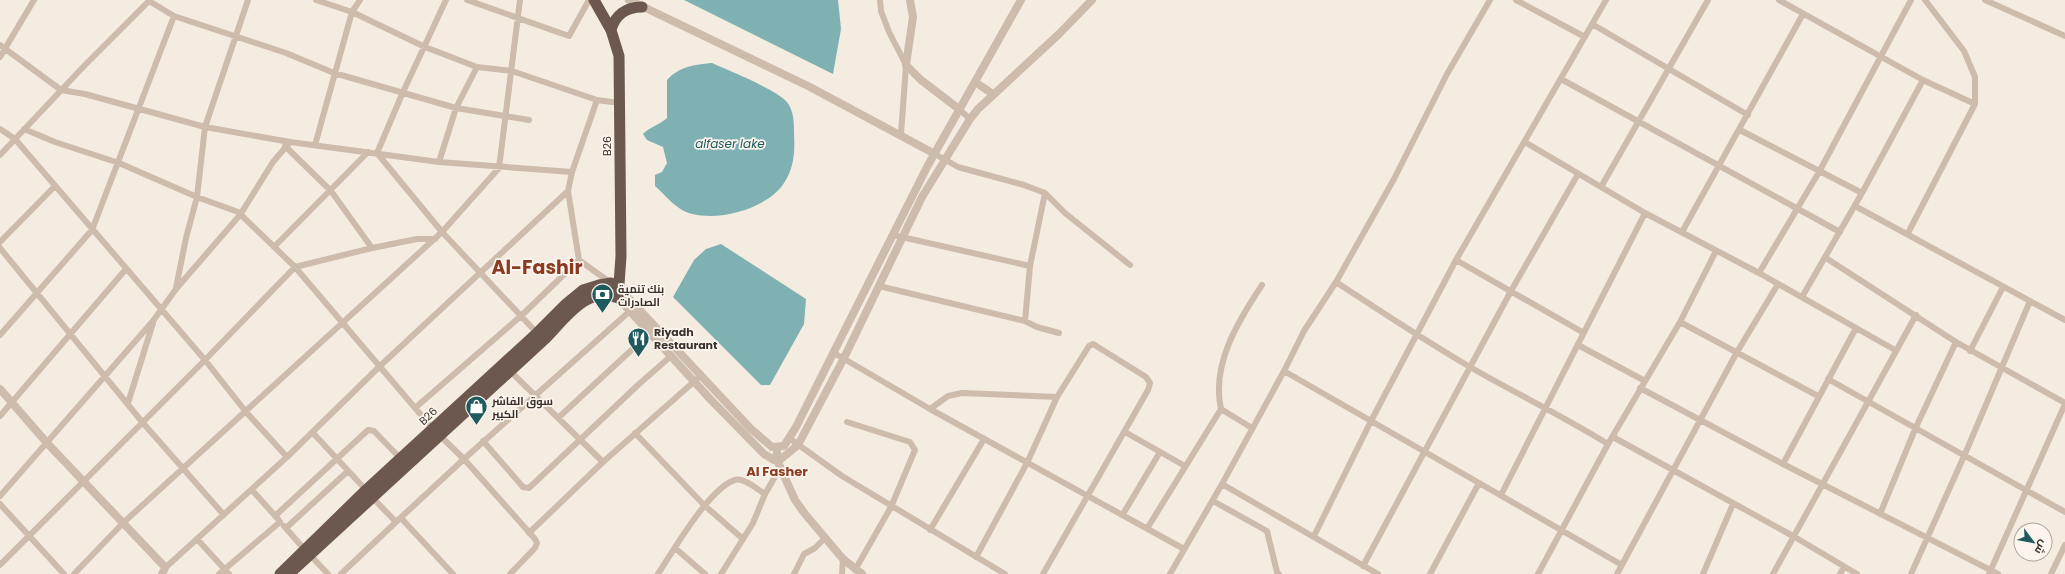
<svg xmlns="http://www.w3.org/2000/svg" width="2065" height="574" viewBox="0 0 2065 574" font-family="Poppins,Cairo,sans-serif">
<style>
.water{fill:#7fb0b2}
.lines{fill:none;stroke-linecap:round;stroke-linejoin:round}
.minor{stroke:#cdbbac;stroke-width:6}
.tertiary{stroke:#cdbbac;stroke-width:8}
.trunk{stroke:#6c584f;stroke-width:11}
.labels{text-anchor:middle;stroke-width:3.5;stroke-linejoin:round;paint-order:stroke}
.street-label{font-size:11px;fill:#3b302b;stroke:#fbf5ee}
.poi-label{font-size:11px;font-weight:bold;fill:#3b302b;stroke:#fbf5ee;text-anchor:start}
.water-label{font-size:12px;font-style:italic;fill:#1f5a5e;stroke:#fbf5ee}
.quarter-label{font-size:13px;font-weight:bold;fill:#8c3b22;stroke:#fbf5ee}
.town-label{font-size:19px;font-weight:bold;fill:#8c3b22;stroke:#fbf5ee}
</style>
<rect width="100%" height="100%" fill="#f4ebe1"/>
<path class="water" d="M 684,0 L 838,0 L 841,29 L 833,74 Z
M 712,63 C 728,70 777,90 787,102 C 794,111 794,123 794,134 C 795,152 794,168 784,183 C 767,210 710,225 682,210 C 672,204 664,194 655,186 L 655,175 L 662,172 L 667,163 L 663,147 L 647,140 L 643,134 C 650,127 659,125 667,118 L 667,80 C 680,66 694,65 712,63 Z
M 721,244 L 806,299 L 804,324 L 770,385 L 761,385 L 673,297 L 694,260 L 706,249 Z"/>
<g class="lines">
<path class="minor" d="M 316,0 L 352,12 L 425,47 L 477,67 L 512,71 L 597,100 L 620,103
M 446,0 L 403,92 L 377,153 L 442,232 L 537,333
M 467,0 L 569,36 L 589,0
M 880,0 L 881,11 L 889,32 L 906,65 L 901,134
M 1516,0 L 1585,37
M 1779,0 L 1923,80 L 1975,104
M 1985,0 L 2065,36
M 149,1 L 174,16 L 286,53 L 334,73 L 456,108 L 529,120
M 1592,24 L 1748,115
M 0,45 L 61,90 L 85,94 L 205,127 L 290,142 L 439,162 L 572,172
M 0,57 L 34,0
M 1561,79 L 1840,232
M 959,109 L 970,119
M 0,129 L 15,139 L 205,360 L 246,412 L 287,457
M 24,129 L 55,142 L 119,163 L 197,197 L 238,212 L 295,267 L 433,429 L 464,459 L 535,539 L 537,543 L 535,548 L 510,574
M 1740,130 L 1862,193
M 1525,142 L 1645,213 L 1759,273 L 1895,350
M 315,145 L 352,12 L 360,0
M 285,146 L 331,191 L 372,248
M 935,154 L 958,167 L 1024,185 L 1045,193 L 1065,213 L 1130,265
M 0,155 L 85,65 L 150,0
M 439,162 L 456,108 L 477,67
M 1601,187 L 1708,0
M 568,191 L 579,260 L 611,283
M 1855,206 L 2065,320
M 1682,232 L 1803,14
M 1908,233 L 1975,104 L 1975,77 L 1964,51 L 1925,0
M 893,235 L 1030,266
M 0,242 L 55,186
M 274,247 L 368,152
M 0,248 L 143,423 L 224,515
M 1826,258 L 1956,342 L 2065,403
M 1456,260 L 1584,333
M 1759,273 L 1819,172 L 1911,0
M 1336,282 C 1380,311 1424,340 1470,367 C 1515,393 1563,416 1608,444
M 879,286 L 1025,321 L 1037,327 L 1059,333
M 176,288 L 186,238 L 197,197 L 205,127 L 248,0
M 1802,297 L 1862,193 L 1923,80
M 1025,321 L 1030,266 L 1045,193
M 1680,322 L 1818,396
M 0,335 L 92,230 L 174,16
M 1578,345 L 1645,381
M 1970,351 L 2003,287
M 834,353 L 930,409 L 1184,549
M 509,370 L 603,462
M 1284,371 L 1304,331 L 1336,282 L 1394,179 L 1447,74 L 1490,0
M 1828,379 L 2065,512
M 1640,388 L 1783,464 L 1998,574
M 128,403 L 153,323
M 415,408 L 521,316 L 579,260
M 930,409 L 948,396 L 962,393 L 1057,397
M 1221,409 C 1211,365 1238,321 1262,285
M 0,416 L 126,269
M 558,418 L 652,331
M 847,422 L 910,442 L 915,450 L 891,507 L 855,570
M 1125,432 L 1185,466
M 313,433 L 366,490
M 635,433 L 704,505 L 743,539
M 1613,437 L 1793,536 L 1857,574
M 789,438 L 842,476 L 1005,574
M 483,441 L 523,487 L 529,488 L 638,385 L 671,356
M 1783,464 L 1856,328
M 1222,484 L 1378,574
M 252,490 L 278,519
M 1501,495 L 1645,213
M 0,496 L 153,321 L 176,289 L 240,215 L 273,162 L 290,142
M 372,497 L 396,522 L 464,459 L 630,311
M 1213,501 L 1267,531 L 1277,572 L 1279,574
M 0,504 L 64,574
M 1123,514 L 1160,452
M 1880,514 L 1916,427 L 1956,342
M 275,516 L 368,430 L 374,431 L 401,459
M 401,518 L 453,574
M 284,526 L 305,550
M 1148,527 L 1221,409 L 1252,428
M 286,528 L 348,471
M 930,530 L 984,439
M 529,533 L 603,462 L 697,379
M 1314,536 L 1371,421 L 1456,260 L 1606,0
M 197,539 L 229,574
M 675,548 L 705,574
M 310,555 L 328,574
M 976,557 L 1027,463 L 1057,397 L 1089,346 L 1093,344 L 1146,377 L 1150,383 L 1148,390 L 1043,574
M 0,565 L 205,360 L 295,267 L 372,248 L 417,239 L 435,239
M 1363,566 L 1511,291 L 1578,174
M 165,568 L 287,457 L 380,366 L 568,191 L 572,172 L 597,100
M 74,574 L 123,523 L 442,232 L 499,168 L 520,0
M 219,574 L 280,522
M 341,574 L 396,522
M 658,574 C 673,551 710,487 735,480 C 744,477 758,490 765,494
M 721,574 L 753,523 L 765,494 L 780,468
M 794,574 L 804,554 L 815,548 L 825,538
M 842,574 L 843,559
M 1170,574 L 1222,484 L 1284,371 L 1622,565
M 1430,574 L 1479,483
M 1538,574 L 1608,444 L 1680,322 L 1716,251
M 1617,574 L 1737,352 L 1778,284
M 1703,574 L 1733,504
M 1773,574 L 1916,315
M 1840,574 L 1844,567
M 1911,574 L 1965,454 L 2030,301
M 1989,574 L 2065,404
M 2051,574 L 2065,545"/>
<path class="tertiary" d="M 629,0 L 810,87 L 935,154
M 910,0 L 913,17 L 906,65 L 921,80 L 959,109
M 975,82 L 993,94
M 619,288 L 751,429 L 772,447 L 784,446 L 796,427 L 927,167 L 1021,0
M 618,298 L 711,400 L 764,454 L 774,460 L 781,459 L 798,445 L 844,358 L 922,197 L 970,119 L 978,109 L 1059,34 L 1092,0
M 0,389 L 47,443 L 163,565 L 165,568 L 162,574
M 777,447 L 777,460 L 795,500 L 805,514 L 843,559 L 862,574"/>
<path class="trunk" d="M 611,30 C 615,15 626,7 642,7
M 280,574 L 366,490 L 537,333 L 566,304 L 583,290 L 599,285 L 611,283 L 619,288
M 289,574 L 545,339 C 564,320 588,284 618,298 L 621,256 L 619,56 L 611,30 L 594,0"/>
</g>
<defs>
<symbol id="bank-pin" viewBox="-11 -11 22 30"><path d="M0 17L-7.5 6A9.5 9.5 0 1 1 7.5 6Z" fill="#1f5a5e" stroke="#fbf5ee"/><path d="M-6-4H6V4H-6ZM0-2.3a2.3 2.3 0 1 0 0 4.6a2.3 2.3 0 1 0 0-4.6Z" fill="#fff"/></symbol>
<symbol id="restaurant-pin" viewBox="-11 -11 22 30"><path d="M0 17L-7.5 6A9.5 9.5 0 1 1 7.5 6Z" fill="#1f5a5e" stroke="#fbf5ee"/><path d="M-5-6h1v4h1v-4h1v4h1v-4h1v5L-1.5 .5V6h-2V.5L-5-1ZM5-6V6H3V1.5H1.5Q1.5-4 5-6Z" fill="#fff"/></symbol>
<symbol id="shop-pin" viewBox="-11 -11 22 30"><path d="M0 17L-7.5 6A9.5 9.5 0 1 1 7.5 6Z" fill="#1f5a5e" stroke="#fbf5ee"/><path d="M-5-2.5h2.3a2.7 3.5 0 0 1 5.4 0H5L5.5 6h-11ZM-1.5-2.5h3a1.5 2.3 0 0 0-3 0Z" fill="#fff"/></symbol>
</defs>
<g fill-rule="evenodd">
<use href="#bank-pin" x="590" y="282" width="25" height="34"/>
<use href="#restaurant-pin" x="626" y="326" width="25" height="34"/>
<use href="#shop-pin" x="464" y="394" width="25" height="34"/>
</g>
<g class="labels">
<g class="street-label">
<text transform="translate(607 146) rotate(-90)" y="4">B26</text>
<text transform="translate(428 416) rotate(-43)" y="4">B26</text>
</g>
<g class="poi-label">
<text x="618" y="293">بنك تنمية<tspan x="618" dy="13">الصادرات</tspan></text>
<text x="654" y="336">Riyadh<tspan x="654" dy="13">Restaurant</tspan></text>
<text x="492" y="405">سوق الفاشر<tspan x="492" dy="13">الكبير</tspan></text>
</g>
<g class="water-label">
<text x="730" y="148">alfaser lake</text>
</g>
<g class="quarter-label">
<text x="777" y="476">Al Fasher</text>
</g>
<g class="town-label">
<text x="537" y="274">Al-Fashir</text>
</g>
</g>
<g transform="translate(2033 542) rotate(122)"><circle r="19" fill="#fbf5ee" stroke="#aea6a0"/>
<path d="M0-3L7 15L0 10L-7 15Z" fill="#1f5a5e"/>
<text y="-6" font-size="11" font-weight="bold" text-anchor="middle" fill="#3b302b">ش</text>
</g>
</svg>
